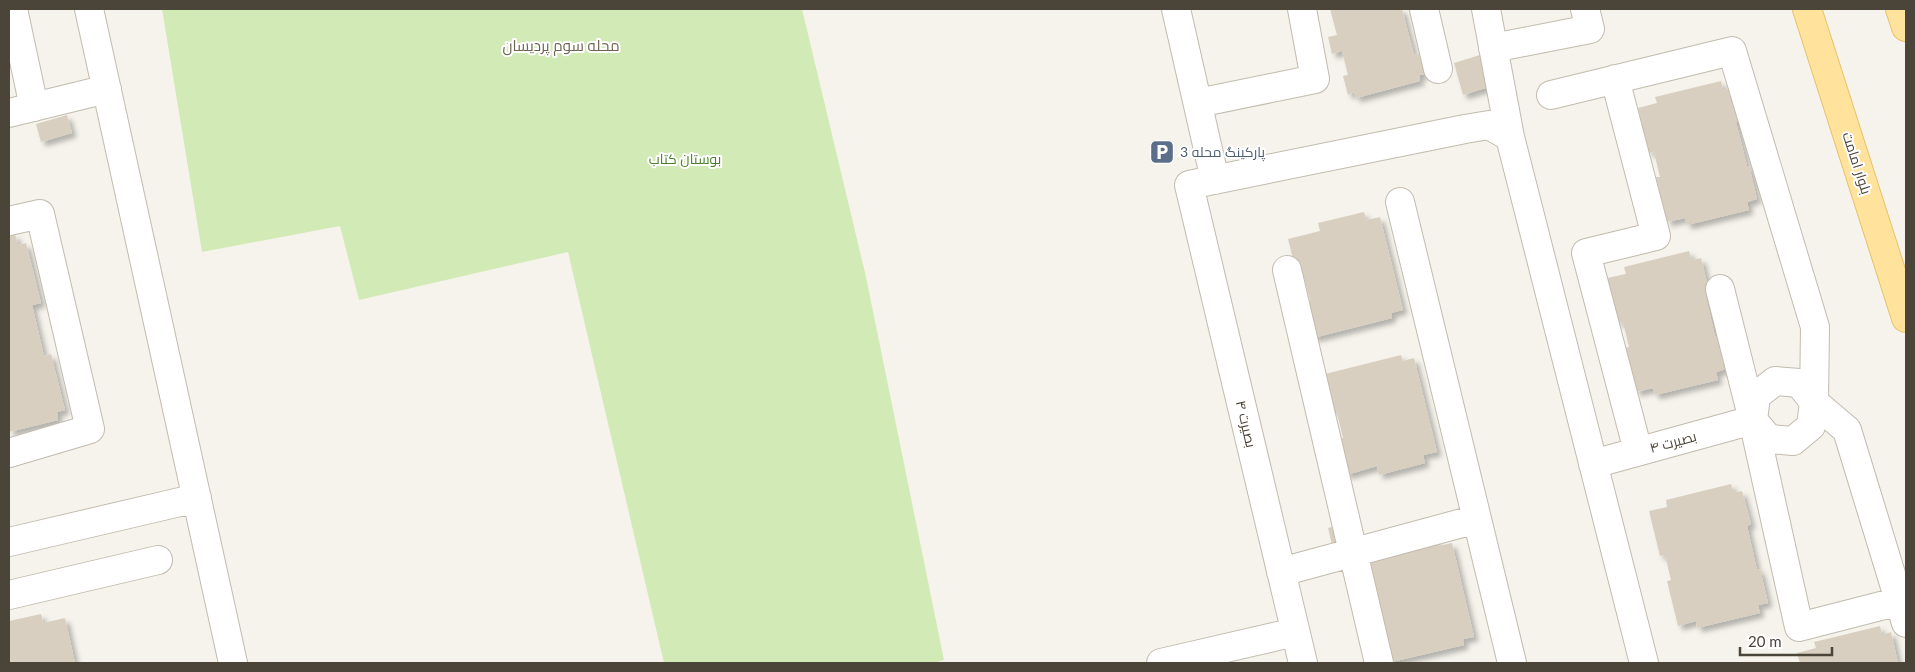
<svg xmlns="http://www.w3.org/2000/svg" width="1915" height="672" viewBox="0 0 1915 672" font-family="Lato,Cairo,sans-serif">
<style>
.green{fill:#d2eab5}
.building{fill:#d8cfc1;filter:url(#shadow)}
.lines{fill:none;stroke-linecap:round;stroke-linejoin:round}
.street-casing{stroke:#c2bbae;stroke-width:30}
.primary-casing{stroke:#e6c16a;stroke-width:30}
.street{stroke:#fff;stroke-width:28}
.primary{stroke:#ffe39c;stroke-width:28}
.labels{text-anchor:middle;stroke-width:4;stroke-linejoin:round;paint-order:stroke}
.service-label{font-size:14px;fill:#4e5e75;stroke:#fff;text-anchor:start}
.park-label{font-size:14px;fill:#4a7f2a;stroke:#fff}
.street-label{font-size:14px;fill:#4b4439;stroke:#fff}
.neighbourhood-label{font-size:15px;fill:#6e6250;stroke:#fff}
</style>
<defs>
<filter id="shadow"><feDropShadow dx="4.5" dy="4.5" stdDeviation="2.5" flood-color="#0004"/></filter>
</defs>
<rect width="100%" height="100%" fill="#f6f3ec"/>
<path class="green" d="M 162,9 L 802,9 L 866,277 L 944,660 L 933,663 L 664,663 L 568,252 L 359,300 L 340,226 L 202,252 Z"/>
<path class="building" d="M 1330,9 L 1402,9 L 1414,55 L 1419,54 L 1425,74 L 1419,75 L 1420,81 L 1356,98 L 1354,92 L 1348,95 L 1343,76 L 1348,75 L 1342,51 L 1332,54 L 1328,37 L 1337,35 Z
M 1483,54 L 1492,86 L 1463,95 L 1454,63 Z
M 1721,81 L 1723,90 L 1732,88 L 1740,121 L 1736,122 L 1747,166 L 1749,166 L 1757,199 L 1747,202 L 1749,210 L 1687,225 L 1685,218 L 1667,222 L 1656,177 L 1660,177 L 1654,152 L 1649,153 L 1638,108 L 1657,103 L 1655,97 Z
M 67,115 L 72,133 L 41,142 L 36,124 Z
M 1364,212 L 1366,220 L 1380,217 L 1403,310 L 1391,313 L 1392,318 L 1313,338 L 1304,303 L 1310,301 L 1303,273 L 1297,274 L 1288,239 L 1320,231 L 1318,223 Z
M 15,234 L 18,245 L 26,243 L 41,303 L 32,305 L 44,356 L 51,354 L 65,410 L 57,412 L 58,420 L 9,432 L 9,236 Z
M 1689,251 L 1692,260 L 1701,258 L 1709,291 L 1705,292 L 1715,337 L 1718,336 L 1726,369 L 1716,372 L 1718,380 L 1655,395 L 1653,388 L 1636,392 L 1625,348 L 1629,347 L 1623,322 L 1618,323 L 1607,278 L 1626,274 L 1624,267 Z
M 1401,355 L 1403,361 L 1414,358 L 1437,452 L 1423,455 L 1425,463 L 1379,475 L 1377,466 L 1346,475 L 1337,439 L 1343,438 L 1336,409 L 1330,410 L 1321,375 Z
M 1731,484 L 1734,493 L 1742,491 L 1751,524 L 1747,526 L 1757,570 L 1760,569 L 1768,603 L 1758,605 L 1760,613 L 1697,628 L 1696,621 L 1678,626 L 1667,581 L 1671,580 L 1665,555 L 1660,556 L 1649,511 L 1667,507 L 1666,500 Z
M 1344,524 L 1334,553 L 1328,528 Z
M 1436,538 L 1438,546 L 1452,543 L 1474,637 L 1463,639 L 1464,645 L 1387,663 L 1360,565 L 1392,557 L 1390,549 Z
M 41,614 L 43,623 L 65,618 L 75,663 L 9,663 L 9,621 Z
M 1880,626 L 1882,635 L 1891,632 L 1898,663 L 1800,663 L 1797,653 L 1816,648 L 1814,642 Z"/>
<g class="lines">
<defs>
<path id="street" d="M 13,9 L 34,107
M 89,9 L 233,663
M 1176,9 L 1215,180
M 1424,9 L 1438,69
M 1486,9 L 1510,137 L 1644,663
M 1493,48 L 1590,29 L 1585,9
M 1615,79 L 1656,236 L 1586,253 L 1638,451
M 1551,95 L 1732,51 L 1815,327 L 1814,402 L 1847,430 L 1906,623
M 1198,103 L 1315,79 L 1302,9
M 9,113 L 107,89
M 1400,202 L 1512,663
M 9,221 L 40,214 L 90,429 L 9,453
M 1287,270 L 1379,663
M 1720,289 L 1753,420 L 1799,627 L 1900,601
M 1775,381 L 1799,383 L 1814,402 L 1811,426 L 1793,441 L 1769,439 L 1753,420 L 1756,396 Z
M 1593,464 L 1753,420
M 9,542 L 197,498
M 1281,572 L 1477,519
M 9,595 L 158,560
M 1161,663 L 1295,632
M 1303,663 L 1189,185 L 1465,129 L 1489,125 L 1510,137"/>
<path id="primary" d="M 1807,9 L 1906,318
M 1900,9 L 1906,27"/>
</defs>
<use href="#street" class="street-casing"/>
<use href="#primary" class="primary-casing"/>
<use href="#street" class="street"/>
<use href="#primary" class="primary"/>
</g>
<defs>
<symbol id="parking-square" viewBox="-11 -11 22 22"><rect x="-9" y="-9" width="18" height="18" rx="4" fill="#5c6f8a" stroke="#fff"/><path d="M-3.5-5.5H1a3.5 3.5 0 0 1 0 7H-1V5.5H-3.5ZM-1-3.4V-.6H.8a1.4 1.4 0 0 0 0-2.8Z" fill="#fff"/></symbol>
</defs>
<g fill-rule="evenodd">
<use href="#parking-square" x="1148" y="138" width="28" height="28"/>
</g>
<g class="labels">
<g class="service-label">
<text x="1180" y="157">پارکینگ محله 3</text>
</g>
<g class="park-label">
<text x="685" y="164">بوستان کتاب</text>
</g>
<g class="street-label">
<text transform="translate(1857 163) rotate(72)" y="5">بلوار امامت</text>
<text transform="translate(1246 424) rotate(77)" y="5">بصیرت ۴</text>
<text transform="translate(1673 442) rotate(-15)" y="5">بصیرت ۴</text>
</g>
<g class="neighbourhood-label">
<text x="561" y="51">محله سوم پردیسان</text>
</g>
</g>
<rect width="1915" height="672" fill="none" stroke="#4b4439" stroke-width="20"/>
<path d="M1740 647v8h92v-8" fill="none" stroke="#4b4439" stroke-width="2.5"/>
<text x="1748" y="647" font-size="15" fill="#4b4439" stroke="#ffffff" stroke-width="4" paint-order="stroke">20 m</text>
</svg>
